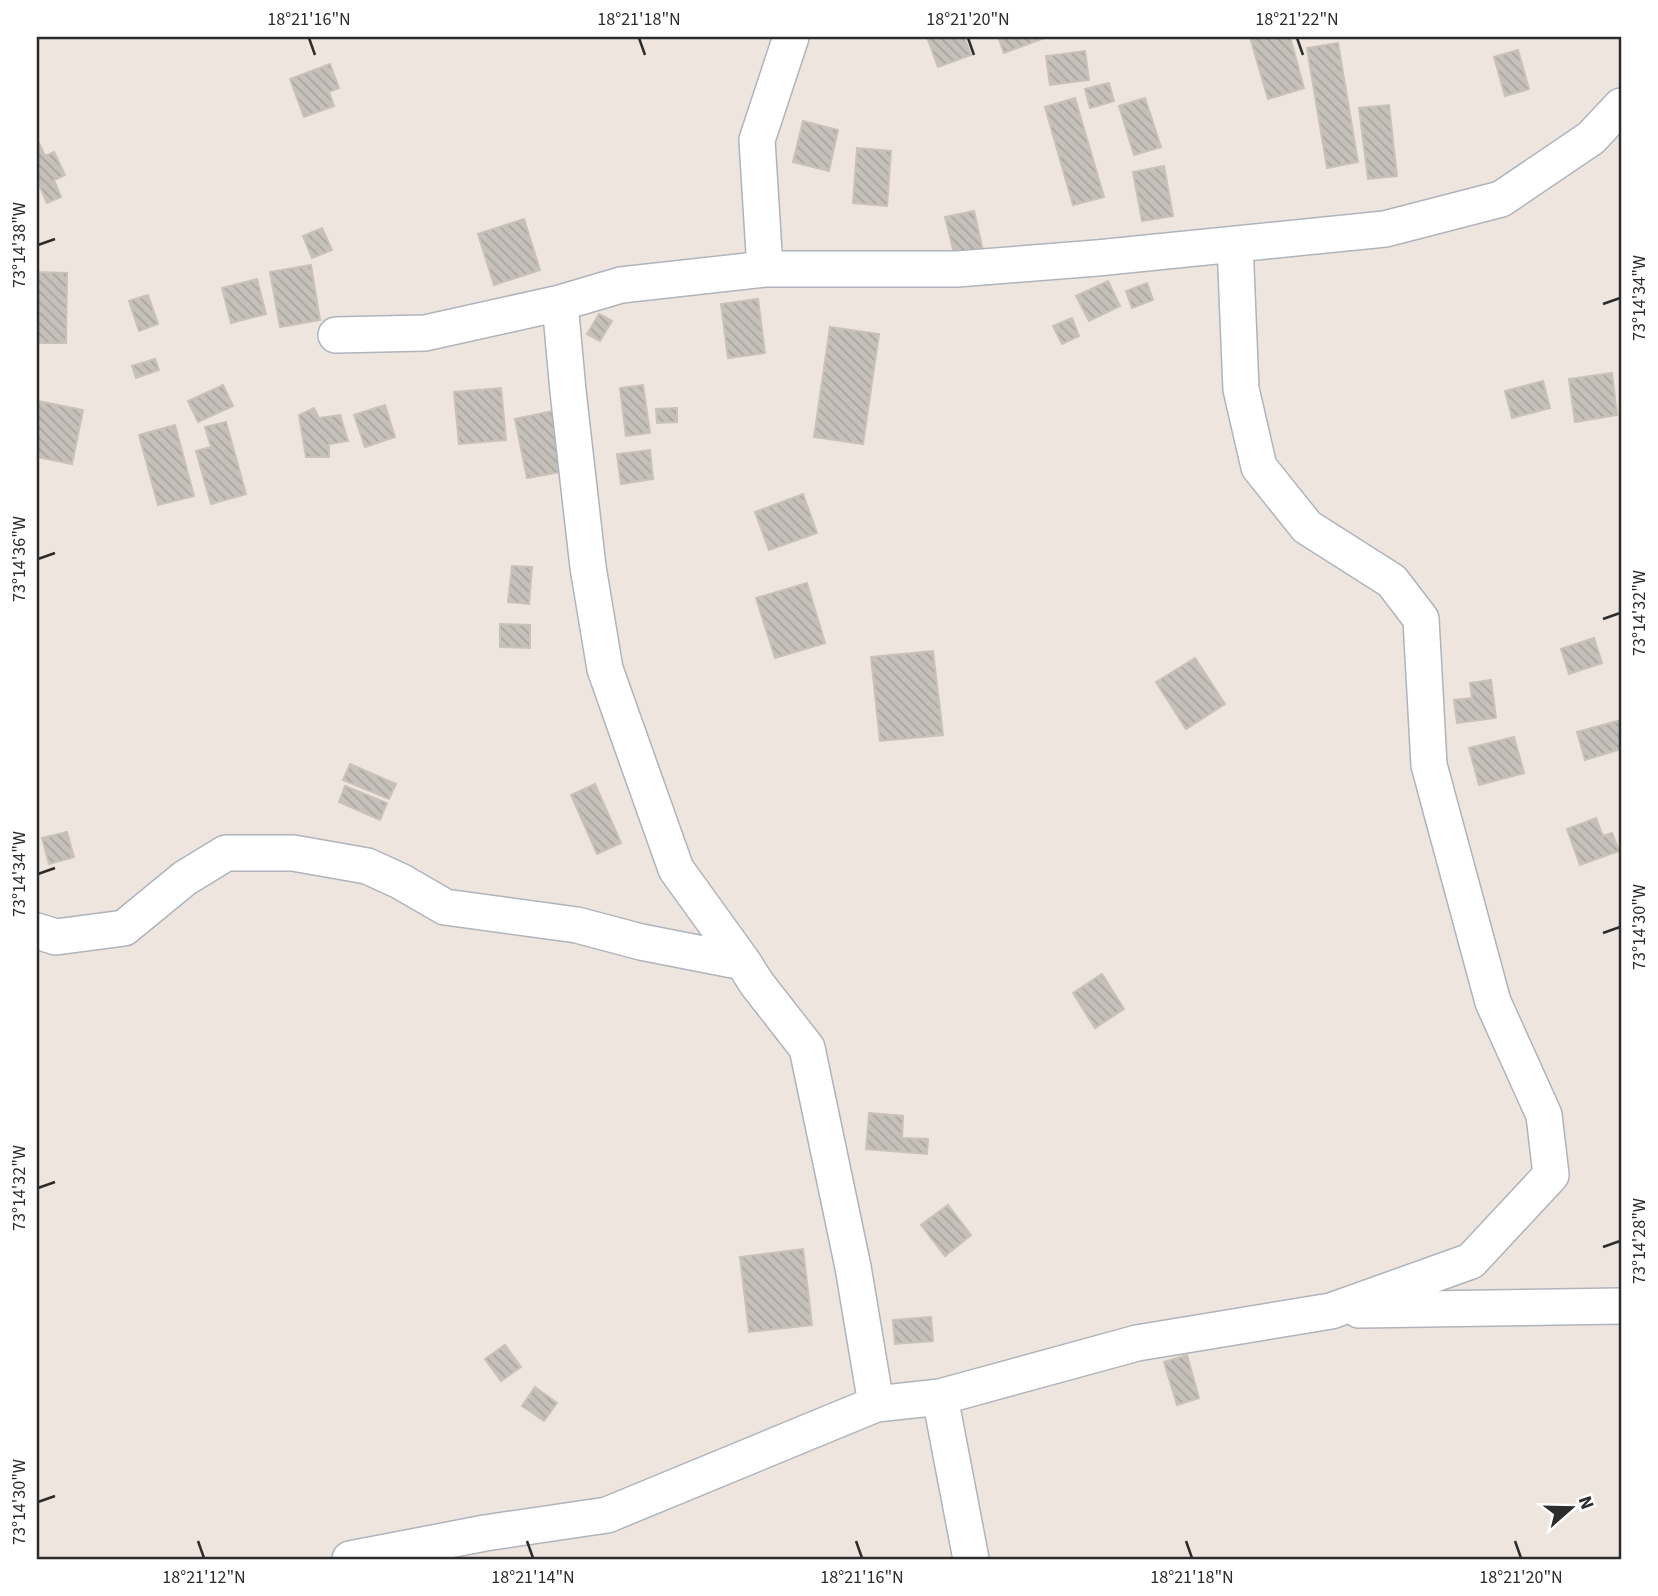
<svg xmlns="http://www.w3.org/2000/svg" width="1658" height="1596" viewBox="0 0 1658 1596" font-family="'Source Sans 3',sans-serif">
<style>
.building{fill:url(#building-back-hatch);stroke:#cac1b8;stroke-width:2}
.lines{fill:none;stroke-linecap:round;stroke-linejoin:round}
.minor-casing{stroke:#afb4bc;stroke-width:38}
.minor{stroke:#fff;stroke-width:35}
.ticks{fill:none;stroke:#2c2c2c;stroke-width:2.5}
.neatline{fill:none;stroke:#2c2c2c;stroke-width:2.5}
.ticks-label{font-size:18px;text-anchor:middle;fill:#2c2c2c}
</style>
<defs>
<pattern id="building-back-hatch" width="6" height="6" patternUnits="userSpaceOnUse" patternTransform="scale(1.75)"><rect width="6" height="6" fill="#c6c0ba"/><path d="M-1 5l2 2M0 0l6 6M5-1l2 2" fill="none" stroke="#aaa5a0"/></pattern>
</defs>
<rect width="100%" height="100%" fill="#eee5df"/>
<path class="building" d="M 927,37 L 964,37 L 971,55 L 938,67 Z
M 998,37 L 1047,37 L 1004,53 Z
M 1250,37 L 1290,37 L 1304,88 L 1268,99 Z
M 1338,43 L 1358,162 L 1327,168 L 1307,48 Z
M 1518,50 L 1529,89 L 1505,96 L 1494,57 Z
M 1085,51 L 1089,80 L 1050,85 L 1046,56 Z
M 330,64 L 339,88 L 329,92 L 334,106 L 304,117 L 290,79 Z
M 1109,83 L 1114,101 L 1090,108 L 1085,89 Z
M 1075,98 L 1104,197 L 1073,205 L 1045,107 Z
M 1145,98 L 1161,147 L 1134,155 L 1119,106 Z
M 1389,105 L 1397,176 L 1368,179 L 1359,108 Z
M 803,121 L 838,130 L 829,171 L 793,162 Z
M 37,139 L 45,156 L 54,152 L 65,175 L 54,180 L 61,197 L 47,203 L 37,180 Z
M 857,148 L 891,151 L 887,206 L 853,203 Z
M 1164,166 L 1173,216 L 1142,221 L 1133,172 Z
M 974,211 L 983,251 L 955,257 L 945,217 Z
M 524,219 L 540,270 L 494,285 L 478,234 Z
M 322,228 L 332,250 L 312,258 L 303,236 Z
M 311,265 L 320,320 L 280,327 L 270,272 Z
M 37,272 L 67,273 L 66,343 L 37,343 Z
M 257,279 L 266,314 L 231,323 L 222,288 Z
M 1108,281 L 1120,306 L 1089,321 L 1076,296 Z
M 1147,283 L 1153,300 L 1132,308 L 1126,291 Z
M 148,295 L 158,324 L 139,331 L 129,301 Z
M 758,299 L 765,353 L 728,358 L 721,304 Z
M 599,314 L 612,321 L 600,341 L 587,334 Z
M 1072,318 L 1079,336 L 1062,344 L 1053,326 Z
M 830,327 L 879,334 L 863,444 L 814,437 Z
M 155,359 L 159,370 L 136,378 L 132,366 Z
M 1612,373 L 1617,415 L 1575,422 L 1569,379 Z
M 1543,381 L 1550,408 L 1512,418 L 1505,391 Z
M 223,385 L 233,406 L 198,422 L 188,401 Z
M 643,385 L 650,433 L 626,436 L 620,388 Z
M 501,388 L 506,440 L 459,444 L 454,392 Z
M 38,401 L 83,410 L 72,464 L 37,457 Z
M 385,405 L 395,437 L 365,447 L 354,415 Z
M 314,408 L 319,418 L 340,415 L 348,441 L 329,444 L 329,457 L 306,457 L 299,415 Z
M 677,408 L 677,422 L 657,423 L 656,409 Z
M 553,411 L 566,471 L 527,478 L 515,419 Z
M 226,422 L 246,494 L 211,504 L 196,451 L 211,447 L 205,427 Z
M 175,425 L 194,496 L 158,505 L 139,435 Z
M 650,450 L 653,479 L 621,484 L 617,454 Z
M 803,494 L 817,533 L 769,550 L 755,512 Z
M 512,566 L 532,567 L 529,604 L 508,602 Z
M 807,583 L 825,643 L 775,658 L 756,598 Z
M 500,624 L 530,625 L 530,648 L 500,647 Z
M 1594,638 L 1602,663 L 1569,674 L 1561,649 Z
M 933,651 L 943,735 L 880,741 L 871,657 Z
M 1195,658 L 1225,704 L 1186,729 L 1156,682 Z
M 1491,680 L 1496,718 L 1457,723 L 1454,700 L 1472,698 L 1470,683 Z
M 1621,720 L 1621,749 L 1585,760 L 1577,732 Z
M 1514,737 L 1524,773 L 1479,785 L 1469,748 Z
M 350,764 L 396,784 L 389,799 L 343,780 Z
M 595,784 L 621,843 L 597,854 L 571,795 Z
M 345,786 L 387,803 L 380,820 L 339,802 Z
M 1596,818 L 1603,836 L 1612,833 L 1619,851 L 1580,865 L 1567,829 Z
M 67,832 L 74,857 L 49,864 L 42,838 Z
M 1102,974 L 1124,1009 L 1095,1028 L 1073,993 Z
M 869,1113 L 903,1116 L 902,1138 L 928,1139 L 927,1154 L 866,1149 Z
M 948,1205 L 971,1235 L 945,1256 L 921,1225 Z
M 803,1249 L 812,1325 L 749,1332 L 740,1257 Z
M 931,1317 L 933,1341 L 895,1344 L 893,1320 Z
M 505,1345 L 521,1367 L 501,1381 L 485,1359 Z
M 1187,1355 L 1199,1398 L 1177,1405 L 1164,1362 Z
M 535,1387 L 557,1403 L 544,1421 L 522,1406 Z"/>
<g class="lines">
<defs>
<path id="minor" d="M 765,269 L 757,140 L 791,37
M 560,303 L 568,391 L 588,567 L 605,669 L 676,869 L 743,962
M 336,335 L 425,333 L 560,303 L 621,285 L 765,269 L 957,269 L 1097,258 L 1385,229 L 1501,199 L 1591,138 L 1621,106
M 37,931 L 56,937 L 124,928 L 185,878 L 226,853 L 293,853 L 367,866 L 400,881 L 445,907 L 577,925 L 641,942 L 743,962 L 757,984 L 807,1048 L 853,1267 L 876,1404
M 1359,1310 L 1621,1306
M 940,1397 L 971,1559
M 350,1559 L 485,1533 L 607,1515 L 876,1404 L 940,1397 L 1137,1343 L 1331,1311 L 1471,1261 L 1551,1175 L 1544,1115 L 1493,1002 L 1429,765 L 1421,619 L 1392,581 L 1307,527 L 1259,467 L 1241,389 L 1235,244"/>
</defs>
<use href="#minor" class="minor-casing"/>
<use href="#minor" class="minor"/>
</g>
<path class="ticks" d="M 309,38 L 315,55M 639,38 L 645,55M 968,38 L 974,55M 1297,38 L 1303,55M 38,245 L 55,239M 1603,304 L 1620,298M 38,559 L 55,553M 1603,619 L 1620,613M 38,874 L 55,868M 1603,933 L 1620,927M 38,1188 L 55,1182M 1603,1247 L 1620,1241M 38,1502 L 55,1496M 198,1541 L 204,1558M 527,1541 L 533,1558M 856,1541 L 862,1558M 1186,1541 L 1192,1558M 1515,1541 L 1521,1558"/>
<rect width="1658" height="1596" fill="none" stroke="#ffffff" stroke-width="77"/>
<g transform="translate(1571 1508) rotate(70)" stroke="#ffffff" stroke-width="5" paint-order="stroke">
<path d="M0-5L12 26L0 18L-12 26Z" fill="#2c2c2c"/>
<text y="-10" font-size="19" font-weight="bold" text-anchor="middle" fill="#2c2c2c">N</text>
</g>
<rect x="38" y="38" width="1582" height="1520" class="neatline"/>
<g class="ticks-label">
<text x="309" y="25">18°21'16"N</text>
<text x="639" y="25">18°21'18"N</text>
<text x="968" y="25">18°21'20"N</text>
<text x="1297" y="25">18°21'22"N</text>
<text transform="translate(19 245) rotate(-90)" y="6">73°14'38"W</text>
<text transform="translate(1639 298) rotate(-90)" y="6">73°14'34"W</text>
<text transform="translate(19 559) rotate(-90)" y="6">73°14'36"W</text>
<text transform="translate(1639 613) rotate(-90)" y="6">73°14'32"W</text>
<text transform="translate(19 874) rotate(-90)" y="6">73°14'34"W</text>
<text transform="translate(1639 927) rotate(-90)" y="6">73°14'30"W</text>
<text transform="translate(19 1188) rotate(-90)" y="6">73°14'32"W</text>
<text transform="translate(1639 1241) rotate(-90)" y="6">73°14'28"W</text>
<text transform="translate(19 1502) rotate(-90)" y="6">73°14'30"W</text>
<text x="204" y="1583">18°21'12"N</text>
<text x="533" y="1583">18°21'14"N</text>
<text x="862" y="1583">18°21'16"N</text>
<text x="1192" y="1583">18°21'18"N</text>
<text x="1521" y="1583">18°21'20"N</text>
</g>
</svg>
